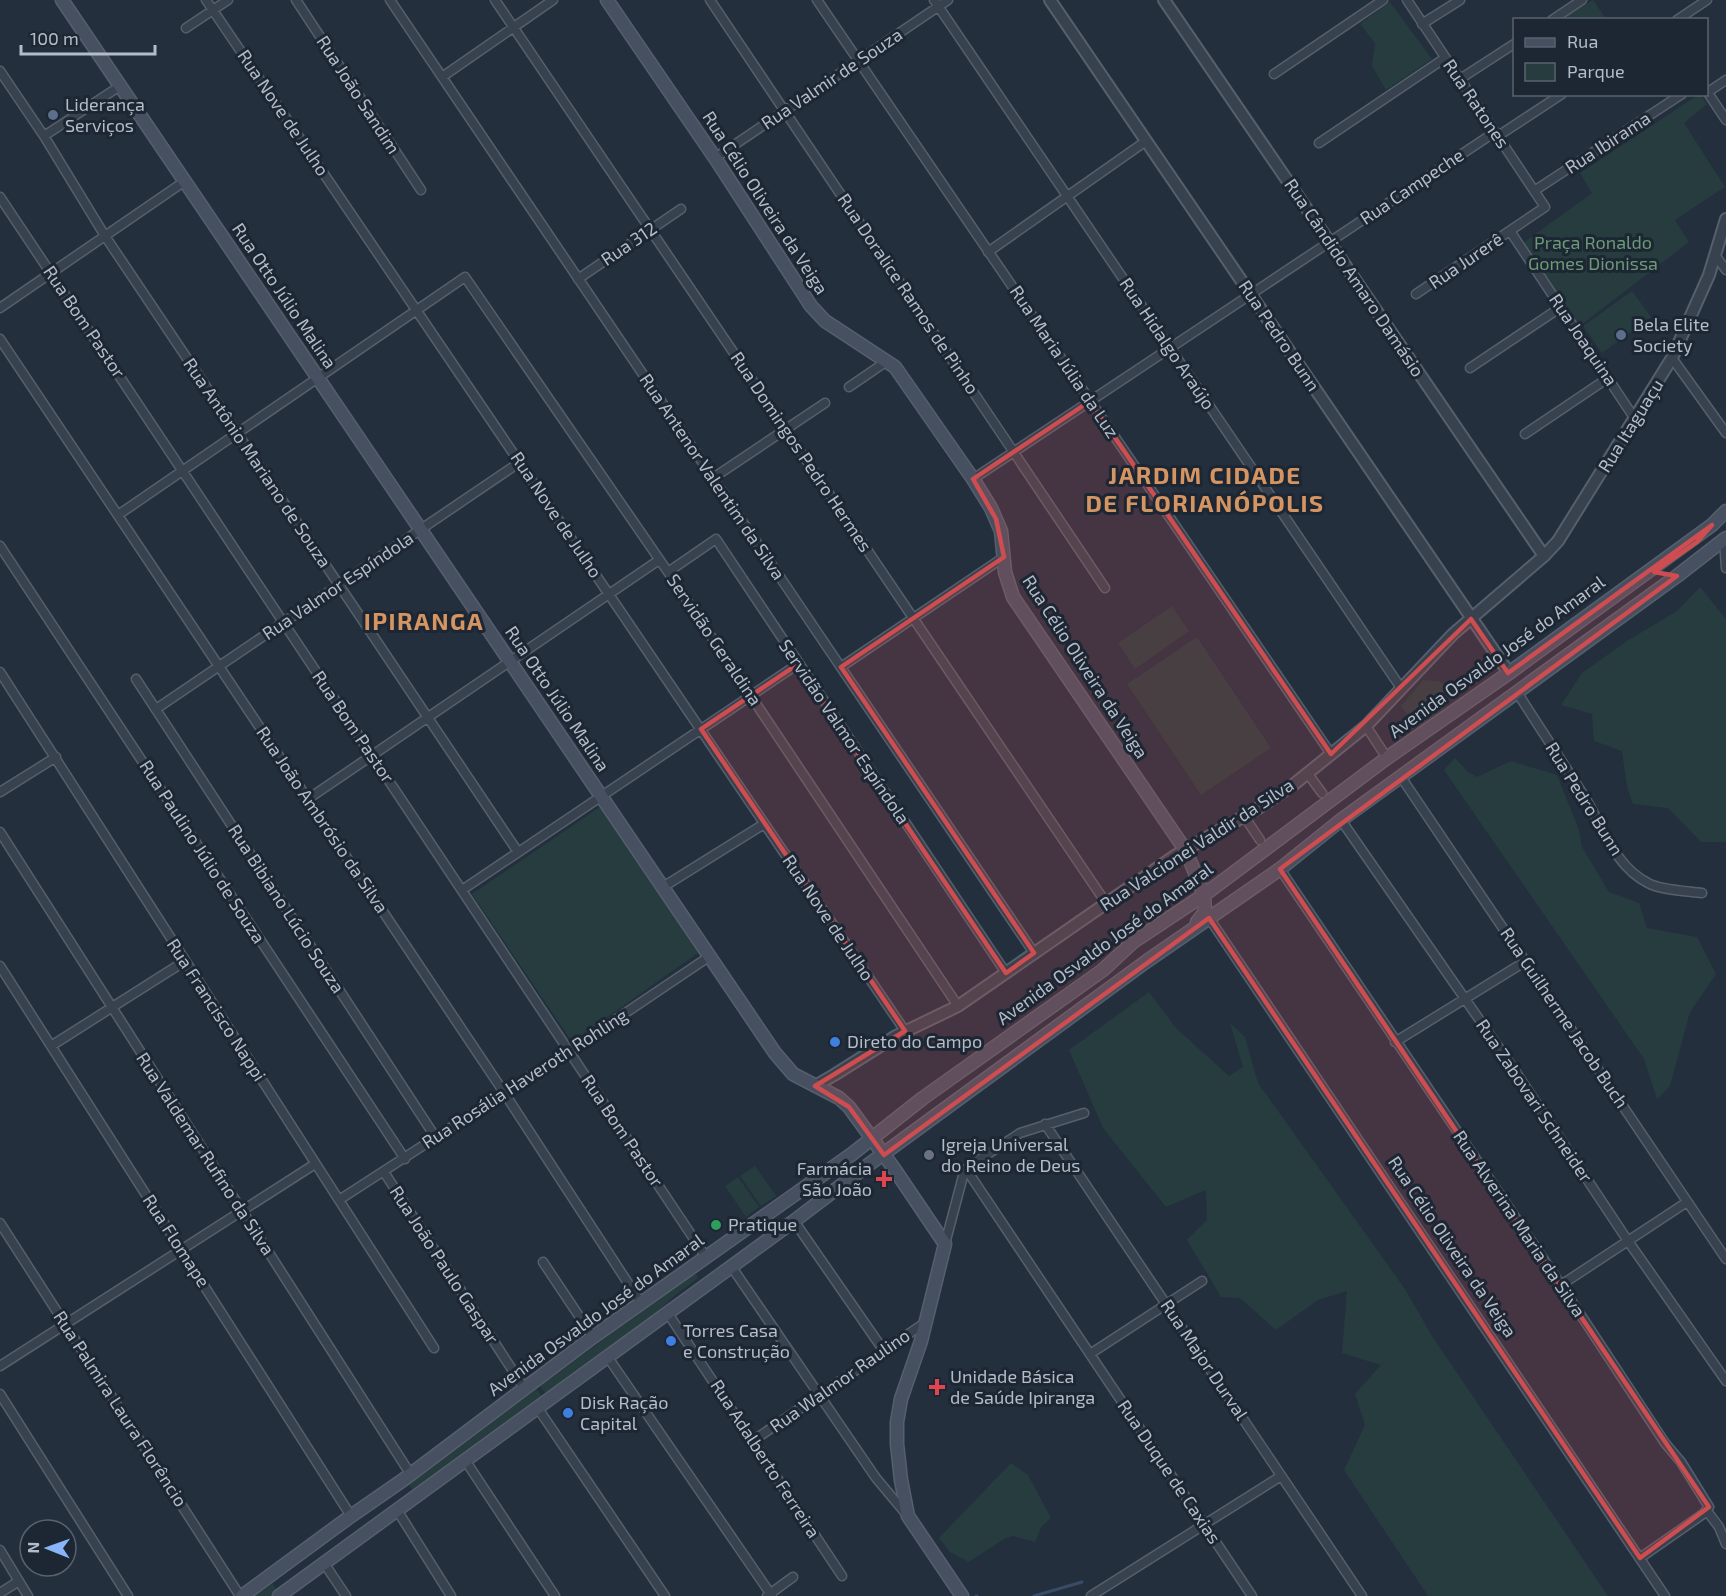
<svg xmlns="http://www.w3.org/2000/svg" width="1726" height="1596" viewBox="0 0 1726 1596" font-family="'Exo 2',sans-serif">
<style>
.green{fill:#263c3f}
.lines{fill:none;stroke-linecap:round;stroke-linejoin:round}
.stream{stroke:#394c67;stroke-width:3}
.minor-casing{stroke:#565f6c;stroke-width:11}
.tertiary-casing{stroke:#565f6c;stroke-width:14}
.secondary-casing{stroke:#565f6c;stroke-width:15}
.minor{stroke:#38414e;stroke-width:8}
.tertiary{stroke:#38414e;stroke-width:10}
.secondary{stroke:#465061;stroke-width:12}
.marked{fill:#ce4d50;fill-opacity:0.2;stroke:#ce4d50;stroke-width:4.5;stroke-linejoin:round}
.service-dot{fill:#5c6f8a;stroke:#1d2633;stroke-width:2}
.shop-dot{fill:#3f7fe0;stroke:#1d2633;stroke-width:2}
.worship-dot{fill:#6b7280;stroke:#1d2633;stroke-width:2}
.health-dot{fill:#e0444e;stroke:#1d2633;stroke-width:2}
.leisure-dot{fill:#2e9e5b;stroke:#1d2633;stroke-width:2}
.labels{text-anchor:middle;stroke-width:6;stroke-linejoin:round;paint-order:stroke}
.street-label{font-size:18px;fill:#b4bcc9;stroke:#1d2633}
.poi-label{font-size:18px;fill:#b4bcc9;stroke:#1d2633;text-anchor:start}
.park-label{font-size:18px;fill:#6b9a76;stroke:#1d2633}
.district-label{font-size:24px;font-weight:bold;letter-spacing:1.5px;fill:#d59563;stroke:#1d2633}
</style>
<rect width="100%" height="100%" fill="#242f3e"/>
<path class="green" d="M 1593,0 L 1606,19 L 1569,19 L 1567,16 Z
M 1390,2 L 1432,59 L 1386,90 L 1372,66 L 1375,43 L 1360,24 Z
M 1698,95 L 1701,95 L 1707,104 L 1684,123 L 1725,187 L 1675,220 L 1689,242 L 1577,328 L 1523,243 L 1592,193 L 1580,173 Z
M 1632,291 L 1651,317 L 1602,353 L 1583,326 Z
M 1700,587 L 1726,619 L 1726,842 L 1701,842 L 1668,808 L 1633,804 L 1627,787 L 1622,751 L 1594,741 L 1592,714 L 1561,705 L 1582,673 L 1627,641 L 1677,611 Z
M 1172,606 L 1189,631 L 1135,669 L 1118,643 Z
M 1197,637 L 1271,748 L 1201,795 L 1127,684 Z
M 1423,680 L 1439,681 L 1447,687 L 1448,704 L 1418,729 L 1401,706 Z
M 1455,758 L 1468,772 L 1477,777 L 1511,761 L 1557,775 L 1579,830 L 1582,847 L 1609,892 L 1639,903 L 1647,928 L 1697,937 L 1716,974 L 1690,1012 L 1670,1086 L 1657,1099 L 1644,1059 L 1444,770 Z
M 600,807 L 698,953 L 572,1042 L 472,894 Z
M 1149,992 L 1176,1028 L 1229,1076 L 1243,1067 L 1230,1023 L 1245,1037 L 1258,1083 L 1405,1289 L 1432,1336 L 1608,1596 L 1428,1596 L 1344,1470 L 1365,1425 L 1355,1394 L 1381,1365 L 1342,1353 L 1347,1291 L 1318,1300 L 1276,1330 L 1240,1298 L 1221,1297 L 1187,1240 L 1207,1220 L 1206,1190 L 1166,1207 L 1103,1128 L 1069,1050 Z
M 755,1166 L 776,1196 L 761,1206 L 740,1176 Z
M 738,1177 L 759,1207 L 746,1217 L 725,1186 Z
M 693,1274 L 697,1275 L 698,1278 L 673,1297 L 649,1320 L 546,1394 L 540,1386 Z
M 536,1388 L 543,1398 L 414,1492 L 408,1483 Z
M 1011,1463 L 1028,1475 L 1051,1518 L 1042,1526 L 1035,1542 L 1013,1536 L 1004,1539 L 969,1562 L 950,1552 L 939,1538 Z
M 273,1583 L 277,1593 L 274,1596 L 254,1596 Z"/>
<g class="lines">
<path class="stream" d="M 976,1596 L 977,1596
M 1034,1596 L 1082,1582"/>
<defs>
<path id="minor" d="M 206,0 L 905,1031
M 296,0 L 421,190
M 390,0 L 1034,953
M 495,0 L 1106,903
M 710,0 L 1105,588
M 817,0 L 1331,754
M 934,0 L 1401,688
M 1407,0 L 1545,207 L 1416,294
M 1552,20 L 1582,0
M 1677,20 L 1707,0
M 1422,24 L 1460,0
M 186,28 L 228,0
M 0,71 L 44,136 L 105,236 L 518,852
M 1274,74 L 1383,0
M 442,77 L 553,0
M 1460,79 L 1514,44
M 1706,90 L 1726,120
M 1708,92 L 1726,80
M 44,136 L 120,86
M 1498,136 L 1562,94
M 1319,143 L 1445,58
M 715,158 L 948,0
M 1534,191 L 1682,94
M 0,197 L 706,1257
M 1510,231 L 1635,419
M 988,252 L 1146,141
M 1715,255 L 1726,270
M 578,279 L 681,209
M 0,308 L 185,181
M 0,339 L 505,1094 L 641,1303
M 1672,358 L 1726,433
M 1470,368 L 1561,307
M 849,387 L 887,361
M 1525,434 L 1608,378
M 713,478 L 825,403
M 973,479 L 1495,132
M 118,515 L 465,277 L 668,572 L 958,1006
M 1724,539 L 1726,568
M 0,546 L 405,1159
M 668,572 L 716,539 L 1006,973
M 841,667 L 1004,557
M 0,672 L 434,1348
M 136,679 L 436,1138
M 1517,692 C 1539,727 1562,761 1584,796 C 1603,826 1614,866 1648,883 C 1660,890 1687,891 1702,893
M 156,709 L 520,462
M 1366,726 L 1387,758
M 1308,774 L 1322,793
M 1401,777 L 1726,1259
M 0,792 L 56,757
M 308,799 L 659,560
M 1244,816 L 1260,840
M 1341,820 L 1515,1071 L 1628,1241 L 1726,1381
M 0,832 L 411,1475
M 1280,869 L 1561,1285 L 1665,1443 L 1681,1462 L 1709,1507 L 1703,1514 L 1640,1558
M 663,887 L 764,824
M 462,890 L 798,664
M 1209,918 L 1665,1596
M 0,966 L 351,1516
M 1395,1042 L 1526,961
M 51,1046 L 185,961
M 1045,1124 L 1362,1596
M 966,1169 L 1252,1596
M 384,1172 L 524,1388
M 339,1200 L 569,1051 L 710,956
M 794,1221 L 884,1351
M 0,1223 L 240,1596
M 945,1244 L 963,1176 L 971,1165 L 1020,1133 L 1084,1113
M 543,1262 L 593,1337
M 731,1266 L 876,1478 L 907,1515
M 1561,1285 L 1687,1202
M 667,1312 L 842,1576
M 1090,1354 L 1202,1281
M 607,1356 L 772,1596
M 0,1366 L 315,1164
M 0,1394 L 128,1596
M 537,1407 L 665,1596
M 754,1440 L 926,1322
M 465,1460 L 555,1596
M 397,1510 L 451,1596
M 1707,1511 L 1719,1527 L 1726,1544
M 0,1550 L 28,1596
M 324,1563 L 346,1596
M 0,1593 L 19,1581
M 767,1596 L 793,1577
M 1091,1596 L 1281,1476"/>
<path id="tertiary" d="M 1050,0 L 1509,673
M 1164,0 L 1544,556
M 815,1086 L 834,1075 L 896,1036 L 958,1006 L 1176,855 L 1257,809 L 1293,785 L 1366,726 L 1453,634 L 1544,556 L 1558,541 L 1672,358 L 1709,275 L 1726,219"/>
<path id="secondary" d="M 62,0 L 775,1053 L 793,1074 L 839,1098 L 849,1107 L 895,1170 L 945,1244 L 921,1341 L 901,1399 L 897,1422 L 897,1444 L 901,1480 L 908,1516 L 962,1596
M 607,0 L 715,158 L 811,306 L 825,321 L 895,367 L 973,479 L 991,508 L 1001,531 L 1005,572 L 1013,597 L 1186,851 L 1204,895 L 1205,912 L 1197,922
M 242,1596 L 351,1516 L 403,1480 L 593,1337 L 852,1154 L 923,1098 L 1103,970 L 1133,942 L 1204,895 L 1387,758 L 1509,673 L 1712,525 L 1726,511
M 279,1596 L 794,1221 L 864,1168 L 1147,961 L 1280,869 L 1341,820 L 1677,576 L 1726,538"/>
</defs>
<use href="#minor" class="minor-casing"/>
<use href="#tertiary" class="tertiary-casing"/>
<use href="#secondary" class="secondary-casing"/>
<use href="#minor" class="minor"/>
<use href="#tertiary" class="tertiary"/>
<use href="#secondary" class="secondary"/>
</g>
<path class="marked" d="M 1090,401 L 1331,754 L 1471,619 L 1508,673 L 1712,525 L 1697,542 L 1654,572 L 1677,576 L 1280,869 L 1709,1507 L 1640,1558 L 1209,918 L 884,1155 L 849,1107 L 815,1086 L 905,1031 L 701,729 L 798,664 L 1006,973 L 1034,953 L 841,667 L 1004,557 L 996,519 L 973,479 Z"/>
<g class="service-dot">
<circle cx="53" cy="115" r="6"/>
<circle cx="1621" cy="335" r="6"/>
</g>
<g class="shop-dot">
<circle cx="835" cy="1042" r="6"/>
<circle cx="671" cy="1341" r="6"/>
<circle cx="568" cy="1413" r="6"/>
</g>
<circle class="worship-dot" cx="929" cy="1155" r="6"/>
<g class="health-dot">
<path d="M881 1170h6v6h6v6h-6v6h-6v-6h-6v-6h6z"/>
<path d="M934 1378h6v6h6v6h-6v6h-6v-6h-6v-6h6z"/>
</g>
<circle class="leisure-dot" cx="716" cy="1225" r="6"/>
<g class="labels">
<g class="street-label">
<text transform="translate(832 79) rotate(-34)" y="6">Rua Valmir de Souza</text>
<text transform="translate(358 95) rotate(57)" y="6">Rua João Sandim</text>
<text transform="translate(1476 104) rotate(56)" y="6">Rua Ratones</text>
<text transform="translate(283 113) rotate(56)" y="6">Rua Nove de Julho</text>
<text transform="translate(1608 143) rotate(-33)" y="6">Rua Ibirama</text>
<text transform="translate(1412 187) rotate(-34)" y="6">Rua Campeche</text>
<text transform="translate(765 203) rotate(57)" y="6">Rua Célio Oliveira da Veiga</text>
<text transform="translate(629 244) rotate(-34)" y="6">Rua 312</text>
<text transform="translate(1466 261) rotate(-34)" y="6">Rua Jurerê</text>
<text transform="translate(1354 278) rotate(56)" y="6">Rua Cândido Amaro Damásio</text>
<text transform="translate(908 294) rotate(56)" y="6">Rua Doralice Ramos de Pinho</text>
<text transform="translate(284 296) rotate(56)" y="6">Rua Otto Júlio Malina</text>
<text transform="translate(84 322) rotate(56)" y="6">Rua Bom Pastor</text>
<text transform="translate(1279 336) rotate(56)" y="6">Rua Pedro Bunn</text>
<text transform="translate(1583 340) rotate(56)" y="6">Rua Joaquina</text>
<text transform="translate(1167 344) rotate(56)" y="6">Rua Hidalgo Araújo</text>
<text transform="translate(1064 362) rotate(56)" y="6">Rua Maria Júlia da Luz</text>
<text transform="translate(1631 426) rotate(-58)" y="6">Rua Itaguaçu</text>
<text transform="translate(801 452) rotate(56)" y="6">Rua Domingos Pedro Hermes</text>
<text transform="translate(257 463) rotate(56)" y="6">Rua Antônio Mariano de Souza</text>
<text transform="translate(712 477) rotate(56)" y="6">Rua Antenor Valentim da Silva</text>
<text transform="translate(556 515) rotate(56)" y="6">Rua Nove de Julho</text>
<text transform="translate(338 586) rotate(-34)" y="6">Rua Valmor Espíndola</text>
<text transform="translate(714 640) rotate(56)" y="6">Servidão Geraldina</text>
<text transform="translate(1497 657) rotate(-36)" y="6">Avenida Osvaldo José do Amaral</text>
<text transform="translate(1085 667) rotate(57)" y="6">Rua Célio Oliveira da Veiga</text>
<text transform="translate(557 699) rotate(56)" y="6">Rua Otto Júlio Malina</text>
<text transform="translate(353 727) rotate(56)" y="6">Rua Bom Pastor</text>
<text transform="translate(844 732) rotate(56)" y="6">Servidão Valmor Espíndola</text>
<text transform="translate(1584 799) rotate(58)" y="6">Rua Pedro Bunn</text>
<text transform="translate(322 820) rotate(56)" y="6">Rua João Ambrósio da Silva</text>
<text transform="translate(1197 845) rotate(-33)" y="6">Rua Valcionei Valdir da Silva</text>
<text transform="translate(202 852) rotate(57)" y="6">Rua Paulino Júlio de Souza</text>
<text transform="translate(286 909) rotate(57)" y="6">Rua Bibiano Lúcio Souza</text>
<text transform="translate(828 918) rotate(56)" y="6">Rua Nove de Julho</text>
<text transform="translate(1105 944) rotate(-36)" y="6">Avenida Osvaldo José do Amaral</text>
<text transform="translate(216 1010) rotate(57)" y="6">Rua Francisco Nappi</text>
<text transform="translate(1564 1018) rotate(56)" y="6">Rua Guilherme Jacob Buch</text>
<text transform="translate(525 1079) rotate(-33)" y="6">Rua Rosália Haveroth Rohling</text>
<text transform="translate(1534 1101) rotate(56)" y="6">Rua Zabovari Schneider</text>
<text transform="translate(622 1131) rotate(56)" y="6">Rua Bom Pastor</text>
<text transform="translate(205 1154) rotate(57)" y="6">Rua Valdemar Rufino da Silva</text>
<text transform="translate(1519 1224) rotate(56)" y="6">Rua Alverina Maria da Silva</text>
<text transform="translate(176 1241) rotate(57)" y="6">Rua Flomape</text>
<text transform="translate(1452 1247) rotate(56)" y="6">Rua Célio Oliveira da Veiga</text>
<text transform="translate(444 1265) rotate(57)" y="6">Rua João Paulo Gaspar</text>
<text transform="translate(596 1315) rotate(-36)" y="6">Avenida Osvaldo José do Amaral</text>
<text transform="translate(1204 1360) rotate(56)" y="6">Rua Major Durval</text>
<text transform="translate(840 1381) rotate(-35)" y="6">Rua Walmor Raulino</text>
<text transform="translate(120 1409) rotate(57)" y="6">Rua Palmira Laura Florêncio</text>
<text transform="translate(765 1459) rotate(57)" y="6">Rua Adalberto Ferreira</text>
<text transform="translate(1169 1472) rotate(56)" y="6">Rua Duque de Caxias</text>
</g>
<g class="poi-label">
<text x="65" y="111">Liderança<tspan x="65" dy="21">Serviços</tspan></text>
<text x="1633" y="331">Bela Elite<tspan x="1633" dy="21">Society</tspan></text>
<text x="847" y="1048">Direto do Campo</text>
<text x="941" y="1151">Igreja Universal<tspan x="941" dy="21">do Reino de Deus</tspan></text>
<text x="872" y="1175" text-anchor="end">Farmácia<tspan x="872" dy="21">São João</tspan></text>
<text x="728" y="1231">Pratique</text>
<text x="683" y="1337">Torres Casa<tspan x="683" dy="21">e Construção</tspan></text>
<text x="950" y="1383">Unidade Básica<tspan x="950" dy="21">de Saúde Ipiranga</tspan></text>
<text x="580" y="1409">Disk Ração<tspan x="580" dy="21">Capital</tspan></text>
</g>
<g class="park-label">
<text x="1593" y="249">Praça Ronaldo<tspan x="1593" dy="21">Gomes Dionissa</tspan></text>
</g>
<g class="district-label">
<text x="1205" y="484">JARDIM CIDADE<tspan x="1205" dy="28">DE FLORIANÓPOLIS</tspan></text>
<text x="424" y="630">IPIRANGA</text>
</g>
</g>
<rect x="1513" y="18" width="195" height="78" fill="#1d2633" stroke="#59626f" stroke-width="1.5"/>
<rect x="1525" y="38" width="30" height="9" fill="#465061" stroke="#59626f" stroke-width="1.5"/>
<text x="1567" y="48" font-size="18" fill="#b4bcc9">Rua</text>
<rect x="1525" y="63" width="30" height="18" fill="#263c3f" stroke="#59626f" stroke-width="1.5"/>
<text x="1567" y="78" font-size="18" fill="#b4bcc9">Parque</text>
<g transform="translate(48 1548) rotate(271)"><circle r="28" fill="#1d2633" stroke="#59626f" stroke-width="1.5"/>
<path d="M0-4.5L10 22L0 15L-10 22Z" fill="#8ab4f8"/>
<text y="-9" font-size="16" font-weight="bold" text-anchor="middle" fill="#b4bcc9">N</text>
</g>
<path d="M21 45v9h134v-9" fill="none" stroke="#b4bcc9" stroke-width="3"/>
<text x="30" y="45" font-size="18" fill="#b4bcc9" stroke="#1d2633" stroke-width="4.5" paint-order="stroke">100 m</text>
</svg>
